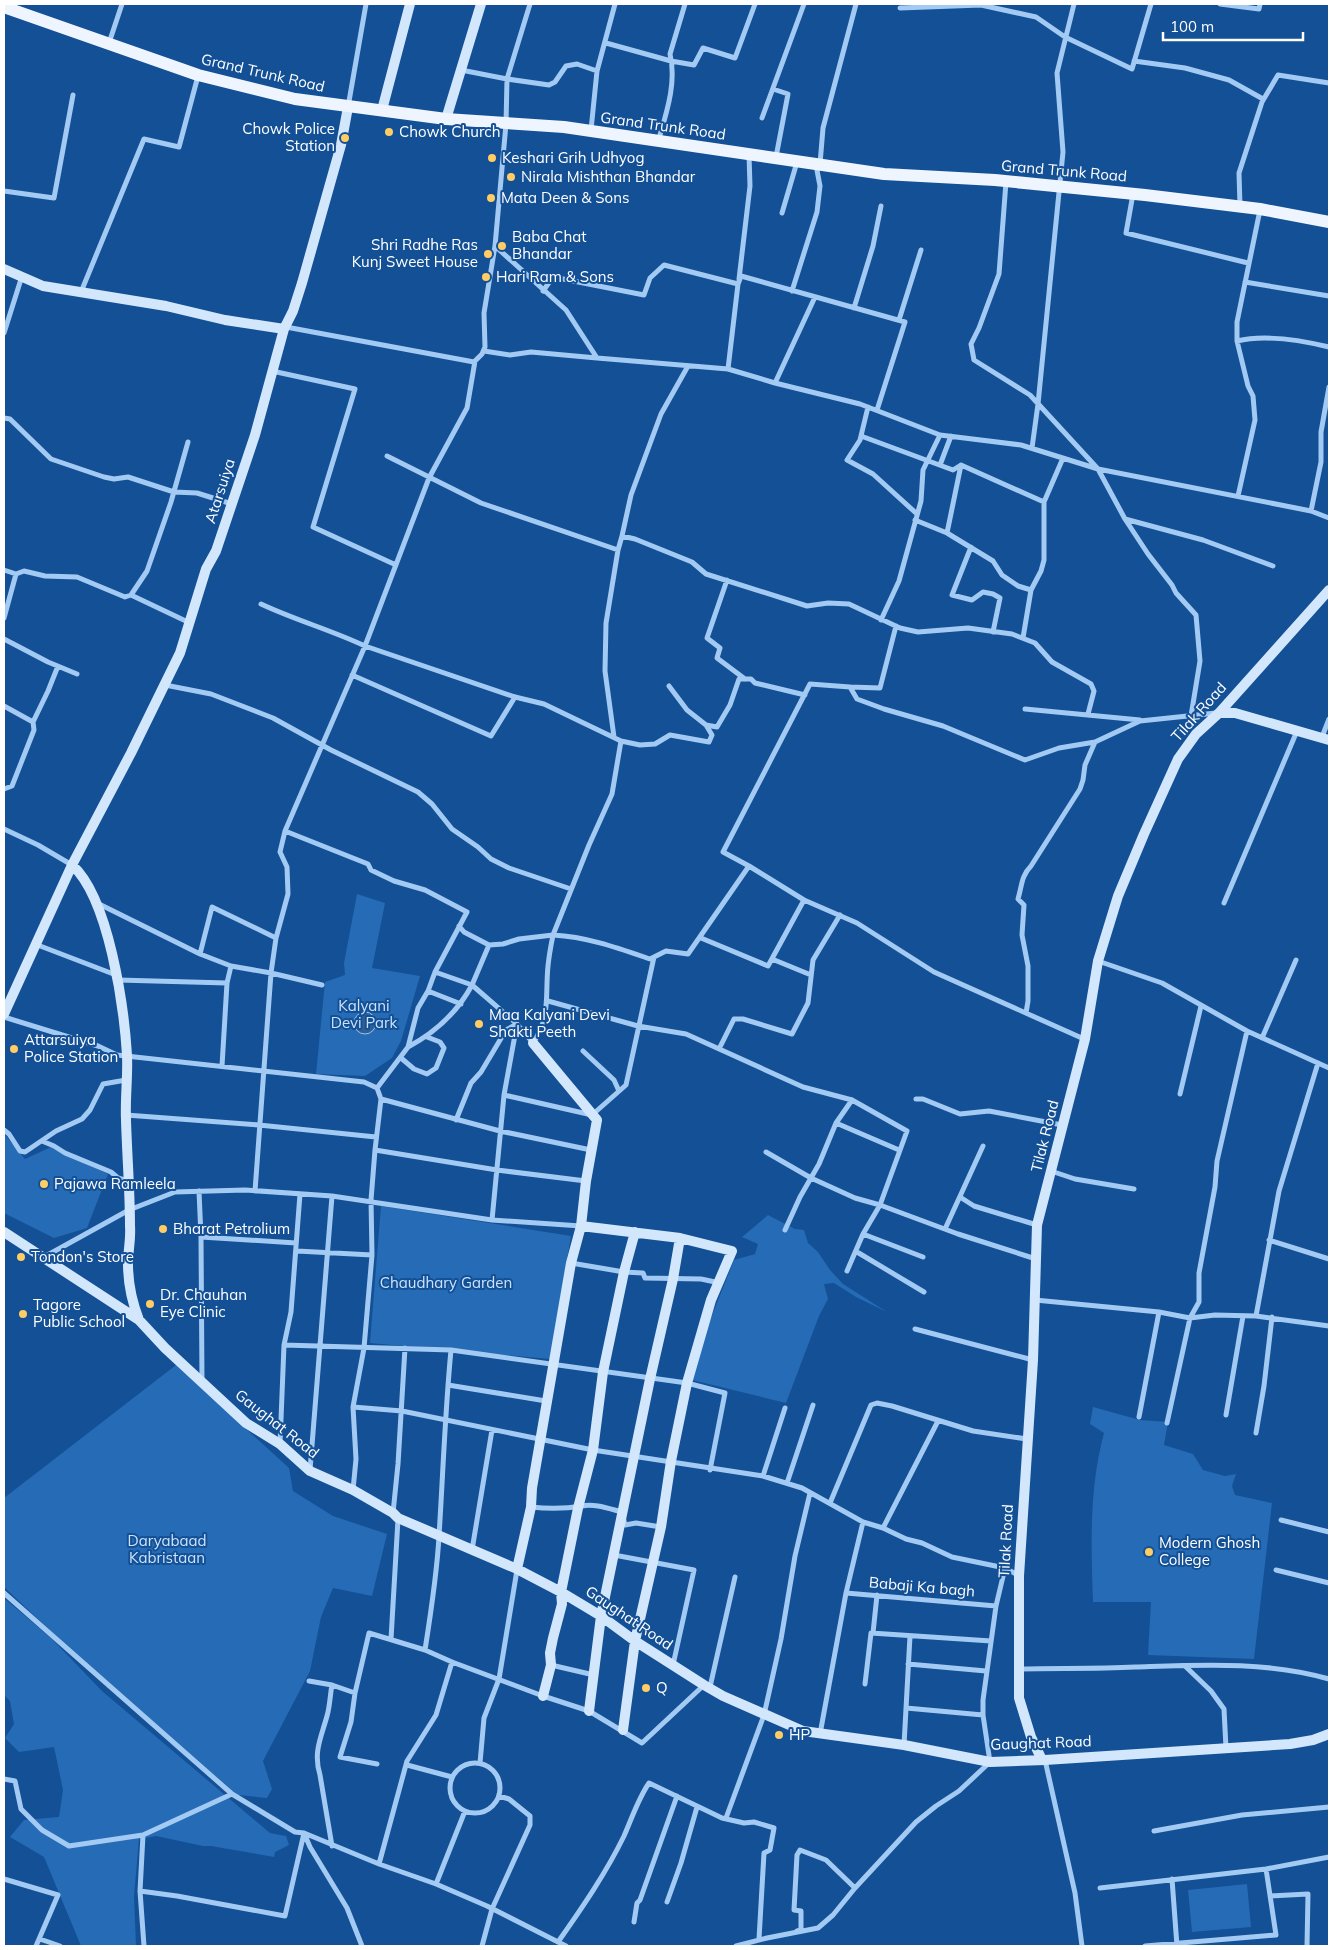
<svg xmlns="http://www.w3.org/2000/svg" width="1333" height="1950" viewBox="0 0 1333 1950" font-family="Mulish,sans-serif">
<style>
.green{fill:#266bb5}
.water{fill:#326092;stroke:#95c5f6}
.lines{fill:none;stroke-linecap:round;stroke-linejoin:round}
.street{stroke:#a3caf3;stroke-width:5}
.secondary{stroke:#d2e6fc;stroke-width:10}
.primary{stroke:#eef5ff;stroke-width:12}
.poi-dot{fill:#ffcd64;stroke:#135096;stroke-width:2}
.labels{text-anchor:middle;stroke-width:4;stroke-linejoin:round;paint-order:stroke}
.street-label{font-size:15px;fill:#fff;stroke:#135096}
.poi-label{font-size:15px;fill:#fff;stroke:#135096;text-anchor:start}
.park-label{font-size:15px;fill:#cbe3fd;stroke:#135096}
</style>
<rect width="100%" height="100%" fill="#135096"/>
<path class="green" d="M 357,894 L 385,903 L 372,968 L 420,976 L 401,1041 L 392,1058 L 365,1076 L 316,1074 L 325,982 L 345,975 L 344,963 Z
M 4,1134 L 25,1159 L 51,1147 L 108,1174 L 87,1228 L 54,1238 L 4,1213 Z
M 381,1206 L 571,1236 L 550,1359 L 370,1343 Z
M 768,1215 L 795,1229 L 804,1230 L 808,1243 L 818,1252 L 830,1270 L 843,1284 L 887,1312 L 856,1297 L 834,1283 L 824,1284 L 828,1299 L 819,1316 L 786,1403 L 692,1380 L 707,1328 L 734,1260 L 755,1254 L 758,1244 L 742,1237 Z
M 176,1365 L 289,1468 L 293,1491 L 333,1516 L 387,1534 L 372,1596 L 333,1588 L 321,1617 L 310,1671 L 263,1761 L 272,1789 L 267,1798 L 229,1794 L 174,1747 L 4,1587 L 4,1498 Z
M 1093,1407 L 1140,1420 L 1168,1422 L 1164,1445 L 1193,1454 L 1203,1470 L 1225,1476 L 1236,1474 L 1232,1486 L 1235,1495 L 1272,1503 L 1254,1659 L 1148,1655 L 1151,1602 L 1093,1602 C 1091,1546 1089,1488 1104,1433 L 1090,1424 Z
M 4,1598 L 51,1638 L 102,1691 L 270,1833 L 286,1836 L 289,1845 L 275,1852 L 274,1857 L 211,1846 L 203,1846 L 156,1836 L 139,1839 L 134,1896 L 136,1946 L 81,1946 L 44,1857 L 10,1837 L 24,1820 L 59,1817 L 63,1790 L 54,1747 L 19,1752 L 5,1738 L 14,1724 L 10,1701 L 4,1695 Z
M 1247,1884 L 1251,1927 L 1192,1932 L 1188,1890 Z"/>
<path class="water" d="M354 1023a11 11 0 1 1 22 0a11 11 0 1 1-22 0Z"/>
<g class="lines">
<path class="street" d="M 1220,4 L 1259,9 L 1260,4
M 900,8 L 981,5 L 1036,17 L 1065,37 L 1132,69 L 1151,4
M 109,43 L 122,4
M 606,43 L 671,61 L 694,65 L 703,48 L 735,58 L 755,4
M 1134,61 L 1185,68 L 1229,80 L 1263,99
M 461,70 L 507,79 L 549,85 L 555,82 L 566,66 L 577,64 L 597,71
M 773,89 L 788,94 L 776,157
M 348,107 L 366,4
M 762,118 L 804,4
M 591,130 L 597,71 L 615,4
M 658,142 C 666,114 677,83 670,54 L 685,4
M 820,164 L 823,128 L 856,4
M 1006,182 L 999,274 L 979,328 L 971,344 L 974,360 L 1030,395 L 1098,469 L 1125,519 L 1148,554 L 1172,585 L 1176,593 L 1196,615 L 1200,661 L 1191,716
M 4,191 L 54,198 L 73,95
M 1133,194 L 1126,233 L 1248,263
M 1240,206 L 1239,173 L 1262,102 L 1278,75 L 1329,83
M 782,213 L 797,162
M 495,246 L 566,310 L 597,358 L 728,369 L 775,383 L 860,404 L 940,435 L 1021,445 L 1098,469 L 1311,511 L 1329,518
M 739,279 L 750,186 L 749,155
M 1245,282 L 1329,296
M 543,291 L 553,277 L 644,295 L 650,278 L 664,265 L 738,284 L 741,276 L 905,322 L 877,410
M 792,291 L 817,212 L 820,186 L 816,165
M 81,292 L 144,139 L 179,147 L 198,76
M 854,308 L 873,246 L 881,206
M 899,320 L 921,250
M 286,327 L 474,362 L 482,354 L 485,347 L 484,313 L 495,246 L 506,124 L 507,79 L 530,4
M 4,333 L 22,276
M 1237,341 C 1266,334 1300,340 1329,347
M 484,351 L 510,355 L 531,352 L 597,358
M 728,369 L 738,284
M 272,371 L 355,389 L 313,527 L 396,565
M 775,383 L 815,297
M 868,407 L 860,440 L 847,460 L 873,474 L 917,514
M 4,418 L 10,419 L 51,459 L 104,477 L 114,479 L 128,477 L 174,492 L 197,493 L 232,504
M 861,436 L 953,470 L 961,465 L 1044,502 L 1063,458
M 1032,448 L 1038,404 L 1063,152 L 1057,73 L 1074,4
M 387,456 L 481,503 L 618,550 L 622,536 L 635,539 L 692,562 L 706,574 L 807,606 L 828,603 L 849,604 L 900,628 L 918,632 L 968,628 L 1012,634 L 1035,643 L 1052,662 L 1091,684 L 1094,691 L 1088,714
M 940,465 L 951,436
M 1238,496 L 1255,420 L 1253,396 L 1248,386 L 1237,341 L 1237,322 L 1260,210
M 1311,511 L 1321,462 L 1321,432 L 1329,387
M 1125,519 L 1203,540 L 1273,566
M 915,520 L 947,533 L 961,465
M 947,533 L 993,561 L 1002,575 L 1018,586 L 1031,590
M 622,536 L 631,495 L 661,414 L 688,366
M 971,547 L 952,595 L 972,600 L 983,592 L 993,594 L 1000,598 L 993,632
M 4,570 L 16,574 L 24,571 L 45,576 L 77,577 L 125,597 L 131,595 L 190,623
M 727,580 L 707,638 L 720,648 L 717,658 L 745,679
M 131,595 L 147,571 L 171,502 L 188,442
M 261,604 C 295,620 331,630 365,646 L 429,478 L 467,408 L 475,361
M 4,618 L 16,574
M 881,620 L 899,581 L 921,501 L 923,470 L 940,435
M 1023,638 L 1031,590 L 1041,571 L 1044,560 L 1044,502
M 4,639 L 48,662 L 77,674
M 352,675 L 491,736 L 515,697
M 165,685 L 211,694 L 273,718 L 331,750 L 418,792 L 432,804 L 452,829 L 478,847 L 491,859 L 509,868 L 571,889
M 850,687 L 880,688 L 896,626
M 4,706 L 33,722 L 34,730 L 12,786 L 4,789
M 1025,709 L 1140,720
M 33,722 L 48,691 L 58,666
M 706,725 L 717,727 L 730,705 L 739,679 L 751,679 L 755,683 L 805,695
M 614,737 L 605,671 L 606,623 L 618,550
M 1322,737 L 1329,719
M 4,829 L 38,845 L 72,865
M 285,831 L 368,864 L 371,870 L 394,881 L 425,890 L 467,912 L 435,972 L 428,991 L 418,1008 L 408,1047 L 377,1088 L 381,1099 L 375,1150 L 371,1200 L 372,1255 L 364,1348 L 353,1407 L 356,1459 L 353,1490
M 749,866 L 723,852 L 810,684 L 850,687 L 857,699 L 884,709 L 943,726 L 1025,760 L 1059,748 L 1095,742 L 1140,721 L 1216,713
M 97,903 L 200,954 L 231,966 L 271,973 L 322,985
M 1224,903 L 1297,731
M 459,926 L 464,932 L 489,945 L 503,944 L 519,939 L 553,935 L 589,845 L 612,794 L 621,741
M 701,938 L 768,966 L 804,900
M 35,944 L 116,975
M 200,954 L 212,907 L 276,938
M 772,959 L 811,975
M 1098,961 L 1162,983 L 1247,1031 L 1329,1068
M 435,972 L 472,985 L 489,945
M 118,980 L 227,983
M 428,991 L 461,1004
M 548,1001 L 638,1026 L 686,1034 L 803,1087 L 852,1100 L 907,1131 L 880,1205 L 863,1234 L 847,1271
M 1026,1013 L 1028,1001 L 1028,966 L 1022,935 L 1024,905 L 1018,899 C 1022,886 1021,876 1031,866 L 1080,789 L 1083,780 L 1085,765 L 1095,742
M 4,1017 L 98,1046 L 117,1055 L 364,1082 L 377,1088
M 1262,1038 L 1296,960
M 408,1047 C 436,1032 457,1013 472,985 L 517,1024 L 506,1030 L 481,1072 L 471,1083 L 456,1120
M 719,1049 L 734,1019 L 743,1019 L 792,1034 L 808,1003 L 813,960 L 840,915
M 583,1051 L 614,1080 L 619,1091
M 401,1058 L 414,1069 L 427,1074 L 436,1068 L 444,1048 L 440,1042 L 427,1037
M 222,1066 L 227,983 L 231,966
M 1180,1094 L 1201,1006
M 504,1095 L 592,1115 L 626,1085 L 654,957
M 381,1099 L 500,1131 L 591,1150
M 916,1099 L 923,1099 L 960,1114 L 989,1111 L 1062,1125
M 126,1115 L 259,1125 L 376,1137
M 836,1123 L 899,1150
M 4,1130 L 9,1134 L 20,1151 L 25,1152 L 56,1131 L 82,1119 L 90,1110 L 103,1084 L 126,1080
M 42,1141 L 54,1146 L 65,1153 L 111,1172 L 118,1178 L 128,1181
M 375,1150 L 497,1170 L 586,1181
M 766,1152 L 811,1178 L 855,1198 L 880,1205 L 958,1234 L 1036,1259
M 1051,1171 L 1075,1179 L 1134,1189
M 199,1191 L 201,1237 L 202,1381
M 255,1191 L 271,973 L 276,938 L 288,894 L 287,867 L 280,852 L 285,831 L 365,646 L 515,697 L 544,704 L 621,741 L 640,745 L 655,744 L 670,735 L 709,742 L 712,735 L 706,725 L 687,710 L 669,686
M 960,1197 L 974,1206 L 1037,1225
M 492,1220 L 504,1095 L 517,1024 L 533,1043 C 551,1017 545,995 548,966 C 549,956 551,945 553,935 C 588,937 618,948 650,959 L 666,951 L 688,954 L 749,866 L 804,900 L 857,923 L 934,972 L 1084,1039
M 945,1229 L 983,1146
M 785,1230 L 800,1197 L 819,1164 L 836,1123 L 852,1100
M 863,1234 L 923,1257
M 201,1237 L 296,1243
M 1269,1240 L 1329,1259
M 297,1251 L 372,1255
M 857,1252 L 924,1292
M 44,1257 L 129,1210 L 175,1192 L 245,1190 L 332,1196 L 492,1220 L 581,1226
M 571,1263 L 624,1272 L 643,1273 L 645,1278 L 701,1279 L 720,1283
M 1035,1300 L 1159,1312 L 1190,1318 L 1215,1315 L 1256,1316 L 1329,1326
M 1256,1316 L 1279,1191 L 1318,1063
M 915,1329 L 1033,1360
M 284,1345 L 451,1350 L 687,1383 L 725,1393 L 710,1470
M 448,1385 L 546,1401
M 353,1407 L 402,1411 L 593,1450 L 763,1476 L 802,1488 L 863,1522 L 883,1528 L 906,1539 L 922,1543 L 952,1557 L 1005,1568 L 1018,1575
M 1226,1415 L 1243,1316
M 1139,1417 L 1159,1312
M 1167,1423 L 1190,1318 L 1199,1302 L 1199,1273 L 1215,1187 L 1217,1161 L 1247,1031
M 1256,1433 L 1264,1386 L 1272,1317
M 280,1444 L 284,1345 L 291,1312 L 300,1194
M 310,1470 L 332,1196
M 763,1476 L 785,1408
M 787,1483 L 813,1405
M 830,1503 L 871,1405 L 877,1403 L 892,1406 L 973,1431 L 1027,1439
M 531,1507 C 550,1509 564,1509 582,1506 C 594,1503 610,1509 622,1512 L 625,1525 L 636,1523 L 661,1527
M 393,1513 L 398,1464 L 405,1348
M 1281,1520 L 1329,1532
M 883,1528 L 938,1421
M 472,1550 L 492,1430
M 614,1555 L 694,1570 L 673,1665
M 1276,1570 L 1329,1583
M 4,1593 L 232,1794 L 295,1832 L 304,1833 L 379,1864 L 436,1884 L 465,1811
M 846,1593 L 996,1606
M 873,1633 L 877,1595
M 391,1639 L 398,1519
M 425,1650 C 431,1612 437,1574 439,1536 C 443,1474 445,1412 451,1350
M 908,1664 L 986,1671
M 551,1665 L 594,1675
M 1185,1666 L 1211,1691 L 1224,1709 L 1226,1748
M 1020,1669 C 1058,1668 1096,1669 1135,1667 C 1199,1665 1267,1661 1329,1679
M 309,1681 L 332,1685 L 355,1693
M 865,1684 L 871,1633 L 991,1641
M 332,1685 C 330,1695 330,1706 327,1716 C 321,1738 313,1752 320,1775 L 332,1846
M 710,1687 L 735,1577
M 906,1708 L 983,1715
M 820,1734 L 846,1593 L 863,1522
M 904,1745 L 910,1636
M 1045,1760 L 1075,1893 L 1082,1946
M450 1788a25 25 0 1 1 50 0a25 25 0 1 1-50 0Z
M 480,1763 L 484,1718 L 499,1679 L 517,1570
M 377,1764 L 340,1757 L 351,1722 L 355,1693 L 369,1633 L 425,1650 L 452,1662 L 543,1696 L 589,1711 L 642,1743 L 704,1685
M 407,1765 L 452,1777
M 4,1779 L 15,1781 L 21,1809 L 42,1830 L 69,1846 L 143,1835 L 232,1794
M 726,1818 L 764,1715 L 781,1639 L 795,1556 L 810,1493
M 1154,1831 L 1242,1815 L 1329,1807
M 304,1833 L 310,1847 L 347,1908 L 362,1946
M 143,1835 L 140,1891 L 144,1946
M 379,1864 L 407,1761 L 436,1715 L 452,1662
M 4,1879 L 58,1895 L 36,1946
M 1172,1879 L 1177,1946
M 436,1884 L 487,1906 L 566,1946
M 1100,1888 L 1266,1869 L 1329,1857
M 140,1891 L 177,1896 L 285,1916 L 304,1833
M 1270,1896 L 1308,1894 L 1307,1946
M 667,1902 L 681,1863 L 697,1807
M 634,1922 L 637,1903 L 640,1900 L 677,1796
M 797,1931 L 801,1930 L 801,1911 L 794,1910 L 797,1855 L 800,1850 L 826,1860 L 855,1888
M 40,1939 L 60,1946
M 558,1942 C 582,1908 606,1873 624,1836 C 632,1818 638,1799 649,1783 L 722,1818 L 744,1823 L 754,1822 L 774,1828 L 770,1850 L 764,1853 L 759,1939
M 482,1946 L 492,1909 L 530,1825 L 530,1816 L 509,1799 L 499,1796
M 736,1946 L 767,1938 L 818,1928 L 833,1915 L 855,1888 L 916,1822 L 936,1806 L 959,1791 L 990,1762 L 983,1715 L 983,1700 L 996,1606 L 1005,1568
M 1145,1946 L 1276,1935 L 1266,1869"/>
<path class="secondary" d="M 382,110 L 410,4
M 446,119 L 481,4
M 4,269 L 43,286 L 166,306 L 225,320 L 284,329
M 1219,713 L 1235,713 L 1329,740
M 72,865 C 109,898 124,1007 127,1055 C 128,1077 125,1098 126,1120 C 127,1155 130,1191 130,1226 C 131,1239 128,1251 128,1264 C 128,1283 132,1302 139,1320
M 4,1014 L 72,865 L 131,753 L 180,653 L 206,569 L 216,551 L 255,435 L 284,329 L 293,311 L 302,283 L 341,145 L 348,107
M 533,1043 L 597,1120 L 586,1181 L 581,1226 L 680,1238 L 732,1251 L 711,1300 L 687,1383 L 671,1461 L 661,1527 L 635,1641 L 623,1730
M 4,1232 L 139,1320 L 165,1348 L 246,1423 L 280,1444 L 310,1471 L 353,1490 L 393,1513 L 398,1518 L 517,1569 L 561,1592 L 601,1616 L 635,1641 L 704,1685 L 723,1696 L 803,1731 L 904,1745 L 990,1762 L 1045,1760 L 1290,1744 L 1313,1740 L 1329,1734
M 517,1569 L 531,1507 L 532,1488 L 571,1263 L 581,1226
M 543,1696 L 551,1665 L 550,1653 L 553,1638 L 562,1604 L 561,1592 L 578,1508 L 593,1450 L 603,1372 L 624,1272 L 635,1232
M 589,1711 L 601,1616 L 650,1379 L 673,1279 L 680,1238
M 1042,1760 L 1031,1737 L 1019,1698 L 1019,1576 L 1033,1360 L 1037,1225 L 1085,1039 L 1098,961 L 1118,896 L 1144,834 L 1178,759 L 1196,734 L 1219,713 L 1329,590"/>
<path class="primary" d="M 4,7 L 198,75 L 295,99 L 446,119 L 564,127 L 884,174 L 995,180 L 1145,195 L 1260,209 L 1329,222"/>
</g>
<g class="poi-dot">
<circle cx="389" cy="132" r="5"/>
<circle cx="345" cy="138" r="5"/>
<circle cx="492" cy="158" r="5"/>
<circle cx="511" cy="177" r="5"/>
<circle cx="491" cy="198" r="5"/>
<circle cx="502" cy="246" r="5"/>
<circle cx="488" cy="254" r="5"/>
<circle cx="486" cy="277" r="5"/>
<circle cx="479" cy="1024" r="5"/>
<circle cx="14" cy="1049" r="5"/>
<circle cx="44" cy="1184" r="5"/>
<circle cx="163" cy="1229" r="5"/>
<circle cx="21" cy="1257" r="5"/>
<circle cx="150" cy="1304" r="5"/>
<circle cx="23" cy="1314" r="5"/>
<circle cx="1149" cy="1552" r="5"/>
<circle cx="646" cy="1688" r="5"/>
<circle cx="779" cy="1735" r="5"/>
</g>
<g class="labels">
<g class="street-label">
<text transform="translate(263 73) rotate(13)" y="5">Grand Trunk Road</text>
<text transform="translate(663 126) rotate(8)" y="5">Grand Trunk Road</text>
<text transform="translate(1064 171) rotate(5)" y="5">Grand Trunk Road</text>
<text transform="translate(220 491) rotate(-72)" y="5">Atarsuiya</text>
<text transform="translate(1199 712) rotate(-48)" y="5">Tilak Road</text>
<text transform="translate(1045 1136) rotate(-76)" y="5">Tilak Road</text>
<text transform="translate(277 1424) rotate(38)" y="5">Gaughat Road</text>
<text transform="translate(1006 1541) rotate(-87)" y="5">Tilak Road</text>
<text transform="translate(922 1587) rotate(5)" y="5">Babaji Ka bagh</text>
<text transform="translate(629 1618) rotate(34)" y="5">Gaughat Road</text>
<text transform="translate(1041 1743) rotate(-2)" y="5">Gaughat Road</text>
</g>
<g class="poi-label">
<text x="335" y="134" text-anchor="end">Chowk Police<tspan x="335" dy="17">Station</tspan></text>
<text x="399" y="137">Chowk Church</text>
<text x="502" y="163">Keshari Grih Udhyog</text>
<text x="521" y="182">Nirala Mishthan Bhandar</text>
<text x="501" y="203">Mata Deen &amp; Sons</text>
<text x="512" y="242">Baba Chat<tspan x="512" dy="17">Bhandar</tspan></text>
<text x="478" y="250" text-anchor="end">Shri Radhe Ras<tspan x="478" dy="17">Kunj Sweet House</tspan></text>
<text x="496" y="282">Hari Ram &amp; Sons</text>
<text x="489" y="1020">Maa Kalyani Devi<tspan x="489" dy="17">Shakti Peeth</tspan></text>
<text x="24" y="1045">Attarsuiya<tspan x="24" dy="17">Police Station</tspan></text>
<text x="54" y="1189">Pajawa Ramleela</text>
<text x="173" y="1234">Bharat Petrolium</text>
<text x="31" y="1262">Tondon's Store</text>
<text x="160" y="1300">Dr. Chauhan<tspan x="160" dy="17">Eye Clinic</tspan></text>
<text x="33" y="1310">Tagore<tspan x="33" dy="17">Public School</tspan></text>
<text x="1159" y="1548">Modern Ghosh<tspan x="1159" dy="17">College</tspan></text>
<text x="656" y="1693">Q</text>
<text x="789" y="1740">HP</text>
</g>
<g class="park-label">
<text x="364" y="1011">Kalyani<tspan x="364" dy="17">Devi Park</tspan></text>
<text x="446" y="1288">Chaudhary Garden</text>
<text x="167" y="1546">Daryabaad<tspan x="167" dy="17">Kabristaan</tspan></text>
</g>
</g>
<rect width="1333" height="1950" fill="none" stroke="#ffffff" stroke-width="10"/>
<path d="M1163 32v8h140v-8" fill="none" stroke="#ffffff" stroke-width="2.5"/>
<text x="1170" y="32" font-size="15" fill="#ffffff" stroke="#135096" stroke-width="4" paint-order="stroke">100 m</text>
</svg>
